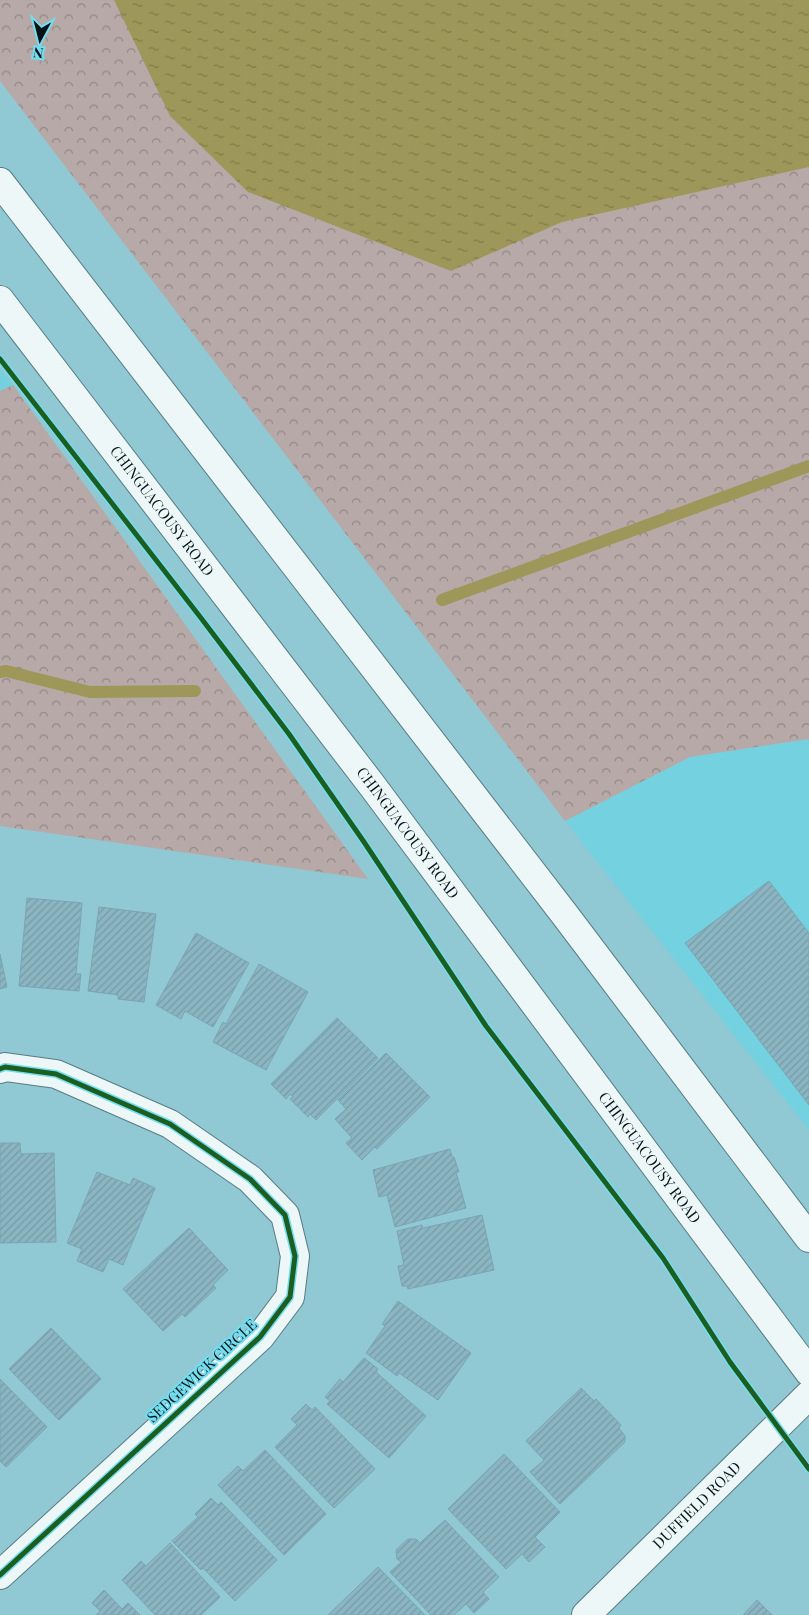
<svg xmlns="http://www.w3.org/2000/svg" width="809" height="1615" viewBox="0 0 809 1615" font-family="'Playfair Display',serif">
<style>
.built{fill:#74d1e0}
.park{fill:url(#park-crowns)}
.water{fill:url(#water-ripples)}
.lines{fill:none;stroke-linecap:round;stroke-linejoin:round}
.stream{stroke:#9d9859;stroke-width:12}
.building{fill:url(#building-hatch);stroke:#7aa5b0}
.street-casing{stroke:#577c83;stroke-width:30}
.secondary-casing{stroke:#577c83;stroke-width:30}
.street{stroke:#eef7f8;stroke-width:28}
.secondary{stroke:#eef7f8;stroke-width:28}
.cycleway-casing{stroke:#74ddef;stroke-width:8}
.cycleway{stroke:#1b5e20;stroke-width:5}
.labels{text-anchor:middle;stroke-width:4;stroke-linejoin:round;paint-order:stroke}
.street-label{font-size:15px;fill:#001418;stroke:#74ddef}
</style>
<defs>
<pattern id="park-crowns" width="20" height="18" patternUnits="userSpaceOnUse" patternTransform="scale(1.25)"><rect width="20" height="18" fill="#b6a9a7"/><path d="M2 6a3 3 0 1 1 6 0M12 15a3 3 0 1 1 6 0" fill="none" stroke="#928887"/></pattern>
<pattern id="water-ripples" width="26" height="14" patternUnits="userSpaceOnUse" patternTransform="scale(1.25)"><rect width="26" height="14" fill="#9d9859"/><path d="M2 4q2-2 4 0t4 0M15 11q2-2 4 0t4 0" fill="none" stroke="#7e7b49"/></pattern>
<pattern id="building-hatch" width="6" height="6" patternUnits="userSpaceOnUse" patternTransform="scale(1.25)"><rect width="6" height="6" fill="#8bb5c2"/><path d="M-1 1l2-2M0 6l6-6M5 7l2-2" fill="none" stroke="#769ba6"/></pattern>
</defs>
<rect width="100%" height="100%" fill="#90c9d3"/>
<path class="built" d="M 0,369 L 13,385 L 0,391 Z
M 809,739 L 809,1130 L 565,821 L 690,757 Z"/>
<path class="park" d="M 0,0 L 809,0 L 809,739 L 690,757 L 565,821 L 0,81 Z
M 13,385 L 368,879 L 0,826 L 0,391 Z"/>
<path class="water" d="M 114,0 L 809,0 L 809,167 L 562,222 L 451,271 L 248,192 L 170,116 Z"/>
<g class="lines">
<path class="stream" d="M 442,600 L 809,466
M 0,672 L 6,671 L 90,692 L 195,691"/>
</g>
<path class="building" d="M 769,881 L 809,933 L 809,1105 L 685,943 Z
M 27,898 L 82,903 L 76,974 L 81,974 L 79,991 L 19,986 Z
M 99,907 L 156,914 L 144,1002 L 118,999 L 118,995 L 88,991 Z
M 196,933 L 249,963 L 213,1027 L 185,1011 L 181,1019 L 156,1005 Z
M 0,954 L 7,987 L 0,989 Z
M 259,964 L 308,992 L 266,1070 L 213,1042 L 223,1022 L 226,1024 Z
M 337,1018 L 378,1058 L 316,1120 L 310,1114 L 308,1117 L 290,1099 L 293,1097 L 290,1094 L 286,1099 L 271,1084 Z
M 386,1053 L 430,1097 L 377,1149 L 375,1147 L 362,1160 L 346,1143 L 352,1138 L 335,1119 L 346,1109 L 338,1100 Z
M 0,1143 L 20,1143 L 21,1154 L 54,1153 L 56,1242 L 0,1243 Z
M 450,1149 L 452,1157 L 454,1157 L 459,1172 L 456,1172 L 466,1208 L 395,1227 L 387,1195 L 379,1197 L 373,1170 Z
M 97,1172 L 130,1185 L 133,1178 L 155,1188 L 123,1265 L 109,1259 L 103,1272 L 77,1261 L 82,1249 L 67,1243 Z
M 482,1215 L 494,1270 L 408,1289 L 407,1286 L 402,1286 L 398,1266 L 404,1265 L 397,1231 L 422,1225 L 423,1228 Z
M 189,1228 L 228,1270 L 213,1285 L 216,1288 L 185,1317 L 182,1314 L 163,1331 L 123,1289 Z
M 398,1301 L 471,1353 L 438,1400 L 399,1373 L 397,1376 L 366,1353 L 385,1326 L 382,1324 Z
M 51,1328 L 101,1379 L 59,1420 L 9,1369 Z
M 364,1358 L 378,1369 L 376,1372 L 426,1416 L 389,1458 L 327,1404 L 330,1401 L 325,1397 L 340,1379 L 343,1382 Z
M 0,1379 L 47,1427 L 6,1467 L 0,1461 Z
M 581,1388 L 594,1401 L 596,1399 L 621,1425 L 619,1428 L 625,1436 L 625,1442 L 560,1504 L 530,1472 L 544,1460 L 526,1441 Z
M 306,1404 L 312,1410 L 315,1407 L 375,1469 L 334,1508 L 275,1447 L 297,1425 L 291,1419 Z
M 265,1450 L 326,1514 L 284,1555 L 218,1485 L 238,1466 L 243,1471 Z
M 504,1454 L 560,1512 L 535,1537 L 545,1547 L 529,1562 L 522,1554 L 506,1569 L 448,1509 Z
M 211,1498 L 218,1505 L 221,1502 L 277,1560 L 235,1601 L 203,1568 L 201,1570 L 172,1541 L 198,1517 L 195,1514 Z
M 445,1520 L 499,1577 L 483,1592 L 489,1599 L 474,1613 L 466,1604 L 454,1615 L 431,1615 L 390,1572 L 401,1562 L 397,1559 L 396,1550 L 408,1539 L 416,1539 L 420,1543 Z
M 170,1543 L 220,1597 L 201,1615 L 155,1615 L 122,1580 L 141,1561 L 146,1566 Z
M 378,1567 L 425,1615 L 328,1615 Z
M 104,1590 L 122,1609 L 128,1603 L 140,1615 L 96,1615 L 100,1611 L 92,1603 Z
M 757,1600 L 772,1615 L 743,1615 Z"/>
<g class="lines">
<defs>
<path id="street" d="M 0,1069 L 5,1067 L 56,1074 L 170,1124 L 250,1179 L 285,1215 L 295,1256 L 290,1297 L 260,1337 L 0,1575"/>
<g id="secondary">
<path d="M 0,182 L 565,915 L 809,1238"/>
<path id="s1" d="M 0,300 L 374,788 L 809,1372"/>
<path id="s2" d="M 586,1615 L 809,1395"/>
</g>
</defs>
<use href="#street" class="street-casing"/>
<use href="#secondary" class="secondary-casing"/>
<use href="#street" class="street"/>
<use href="#secondary" class="secondary"/>
<defs>
<path id="cycleway" d="M 0,359 L 201,618 L 289,734 L 364,842 L 486,1026 L 663,1258 L 730,1362 L 809,1469
M 0,1069 L 5,1067 L 56,1074 L 170,1124 L 250,1179 L 285,1215 L 295,1256 L 290,1297 L 260,1337 L 0,1575"/>
</defs>
<use href="#cycleway" class="cycleway-casing"/>
<use href="#cycleway" class="cycleway"/>
</g>
<g class="labels">
<g class="street-label">
<text dy="5" stroke="none"><textPath href="#s1" startOffset="266">CHINGUACOUSY ROAD</textPath></text>
<text dy="5" stroke="none"><textPath href="#s1" startOffset="671">CHINGUACOUSY ROAD</textPath></text>
<text dy="5" stroke="none"><textPath href="#s1" startOffset="1076">CHINGUACOUSY ROAD</textPath></text>
<text transform="translate(202 1371) rotate(-43)" y="5">SEDGEWICK CIRCLE</text>
<text dy="5" stroke="none"><textPath href="#s2" startOffset="156">DUFFIELD ROAD</textPath></text>
</g>
</g>
<g transform="translate(40 40) rotate(187)" stroke="#74ddef" stroke-width="4" paint-order="stroke">
<path d="M0-4L9 19L0 12L-9 19Z" fill="#001418"/>
<text y="-8" font-size="14" font-weight="bold" text-anchor="middle" fill="#001418">N</text>
</g>
</svg>
